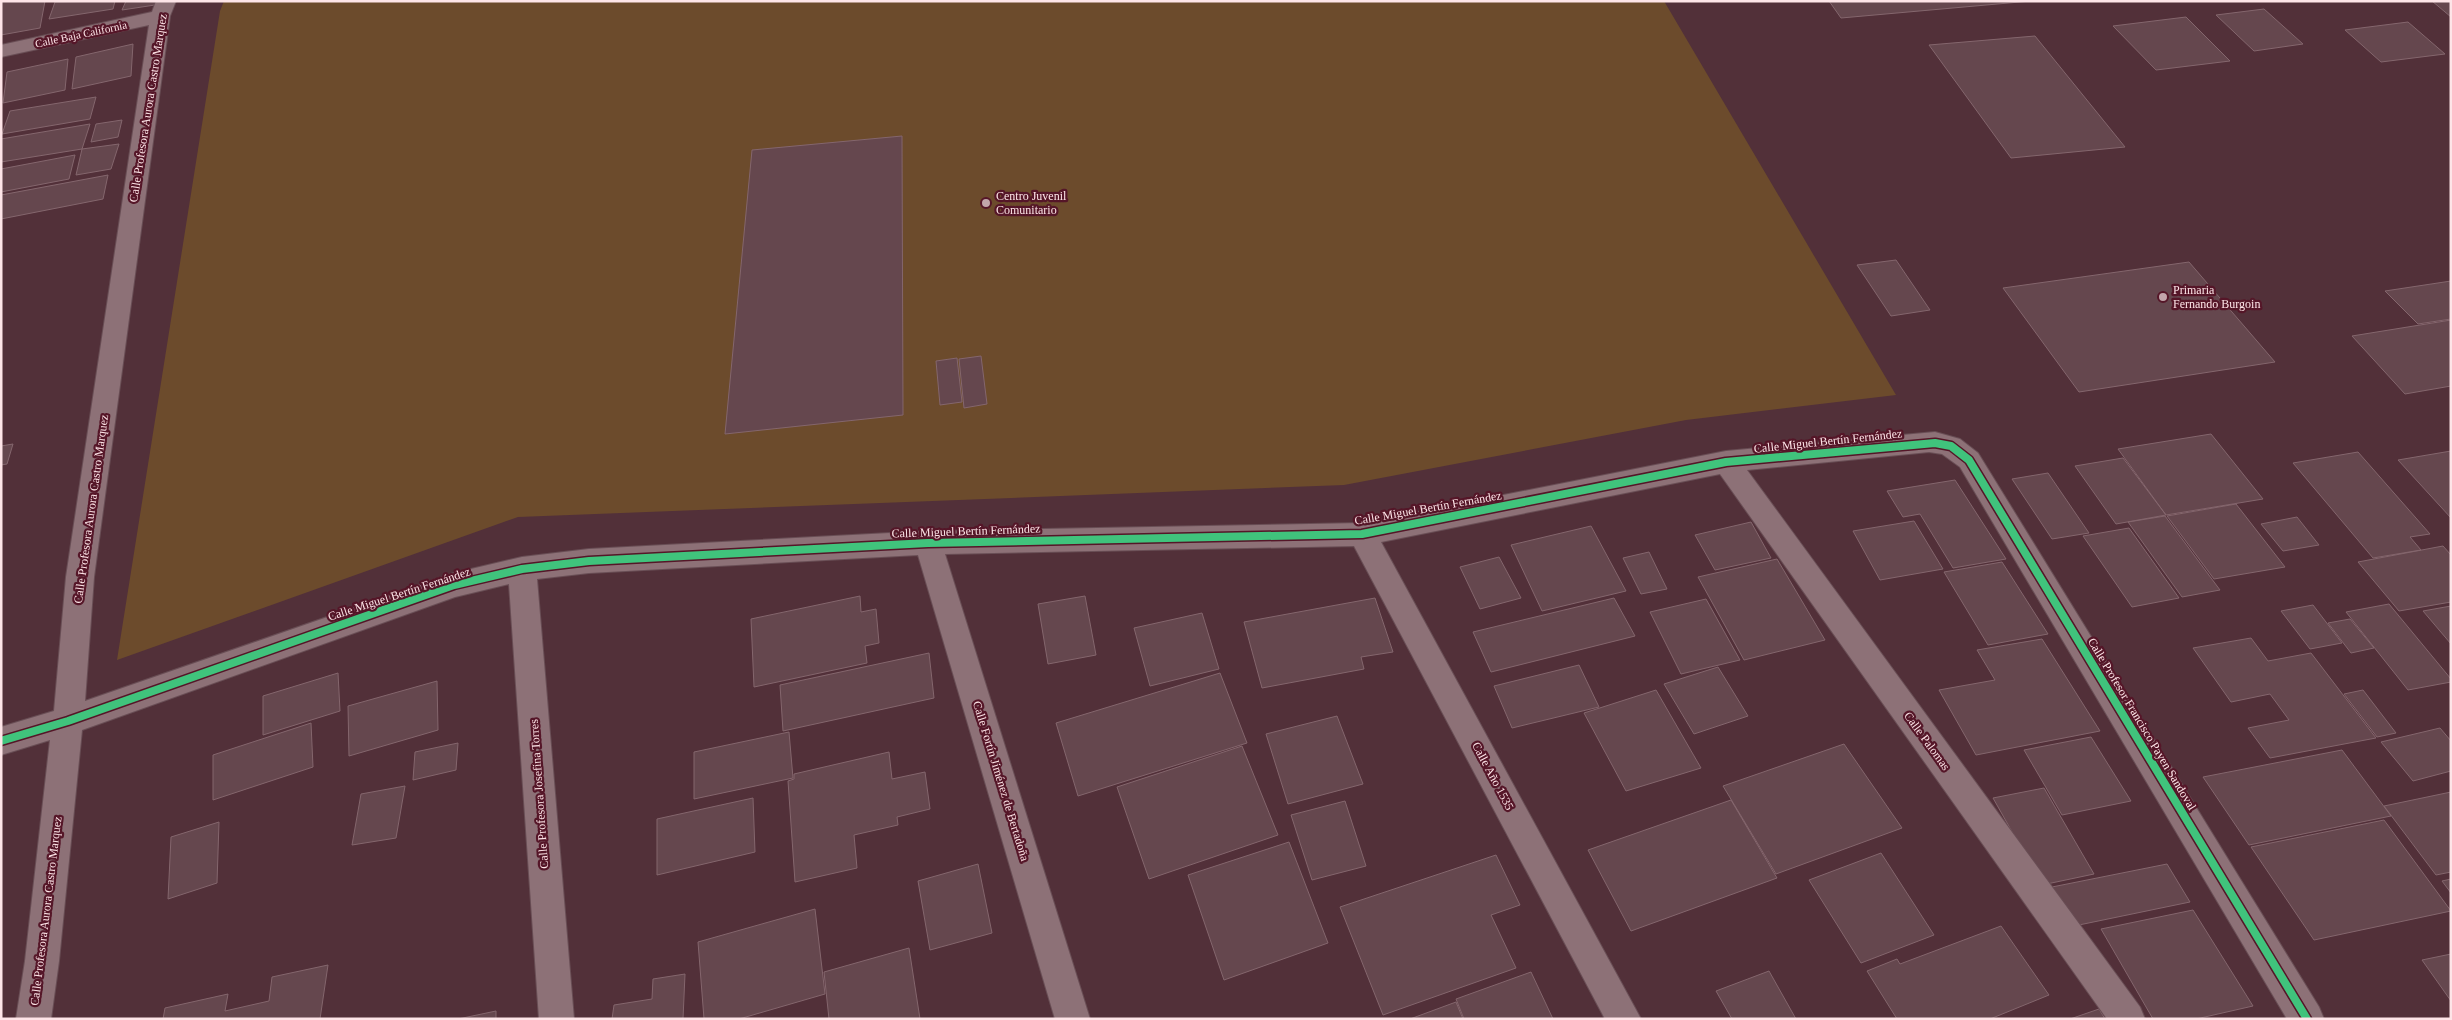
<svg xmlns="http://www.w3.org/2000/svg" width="2452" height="1020" viewBox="0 0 2452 1020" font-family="Georgia,serif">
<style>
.green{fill:#6c4b2c}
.building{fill:#65474e;stroke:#84666d}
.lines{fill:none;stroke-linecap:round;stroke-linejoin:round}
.street-casing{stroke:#694e55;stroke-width:2}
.street{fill:#8d7177;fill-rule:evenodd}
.cycleway-casing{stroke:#551628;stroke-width:11}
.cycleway{stroke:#40c37c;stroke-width:8}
.poi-dot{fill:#c2a6ab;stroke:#551628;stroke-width:2}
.labels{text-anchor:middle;stroke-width:4.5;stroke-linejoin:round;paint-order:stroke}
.far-street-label{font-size:11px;fill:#fee5e8;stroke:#551628}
.street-label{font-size:12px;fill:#fee5e8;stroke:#551628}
.poi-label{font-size:12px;fill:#fee5e8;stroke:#551628;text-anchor:start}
</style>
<rect width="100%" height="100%" fill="#523039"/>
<path class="green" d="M 224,1 L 1664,1 L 1896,395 L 1686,420 L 1344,485 L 518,517 L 117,660 L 220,11 Z"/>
<path class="building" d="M 1,1 L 45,1 L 40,28 L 1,35 Z
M 115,1 L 113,9 L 49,19 L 55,2 Z
M 126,1 L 156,1 L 155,5 L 122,10 Z
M 1829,1 L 2031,1 L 1841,18 Z
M 2432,1 L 2451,1 L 2451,17 Z
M 2264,9 L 2303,44 L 2254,51 L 2216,15 Z
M 2186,17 L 2230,61 L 2156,70 L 2113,26 Z
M 2408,22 L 2445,54 L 2381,62 L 2345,30 Z
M 2035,36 L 2125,147 L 2011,158 L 1929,45 Z
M 133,44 L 131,76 L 72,89 L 76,57 Z
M 68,59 L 65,90 L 3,103 L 7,72 Z
M 96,97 L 90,119 L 2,134 L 10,111 Z
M 122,120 L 118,137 L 91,142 L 96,124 Z
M 90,124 L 82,149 L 1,162 L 1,139 Z
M 902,136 L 903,415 L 725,434 L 752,150 Z
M 119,144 L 111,169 L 76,175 L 82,149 Z
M 75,155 L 69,179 L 1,192 L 1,169 Z
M 108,175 L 103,199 L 1,219 L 1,195 Z
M 1896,260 L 1930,310 L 1891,316 L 1857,265 Z
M 2189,262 L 2275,362 L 2079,392 L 2003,288 Z
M 2451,281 L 2451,319 L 2418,324 L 2385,291 Z
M 2451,320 L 2451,386 L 2405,394 L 2352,336 Z
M 981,356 L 987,404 L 964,408 L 959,359 Z
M 957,358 L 962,402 L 940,405 L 936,361 Z
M 2211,434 L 2263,499 L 2166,515 L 2118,449 Z
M 13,444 L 7,464 L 1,465 L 1,446 Z
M 2451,451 L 2451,518 L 2398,460 Z
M 2358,452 L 2430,534 L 2410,537 L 2421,550 L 2373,558 L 2293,463 Z
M 2123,458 L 2166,515 L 2116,524 L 2075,466 Z
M 2048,473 L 2089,533 L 2052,539 L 2012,479 Z
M 1955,480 L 2006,559 L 1953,568 L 1920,514 L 1903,517 L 1887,491 Z
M 2236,504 L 2285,567 L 2214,579 L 2167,516 Z
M 2165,516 L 2220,590 L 2182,597 L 2128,522 Z
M 2297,517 L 2319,545 L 2283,551 L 2261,524 Z
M 1914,521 L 1943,569 L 1880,580 L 1853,531 Z
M 1751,522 L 1771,558 L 1715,570 L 1695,535 Z
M 1591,526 L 1626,591 L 1542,611 L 1511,545 Z
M 2129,528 L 2179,598 L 2132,607 L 2083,536 Z
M 2443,546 L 2451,555 L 2451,602 L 2399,611 L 2358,562 Z
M 1649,552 L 1667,589 L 1641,594 L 1623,558 Z
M 1499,557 L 1521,598 L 1480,609 L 1460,567 Z
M 1777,559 L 1825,640 L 1744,660 L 1698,577 Z
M 2002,562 L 2048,634 L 1988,645 L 1944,572 Z
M 860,596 L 861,612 L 876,609 L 879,643 L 865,646 L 867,663 L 754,687 L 751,619 Z
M 1085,596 L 1096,655 L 1048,664 L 1038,604 Z
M 1375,598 L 1393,652 L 1361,657 L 1364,669 L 1262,688 L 1244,622 Z
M 1614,598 L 1635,636 L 1491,672 L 1473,632 Z
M 1706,599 L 1740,660 L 1681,674 L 1650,612 Z
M 2389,604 L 2451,679 L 2451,682 L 2408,690 L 2346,612 Z
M 2313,605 L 2342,643 L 2310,649 L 2281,611 Z
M 2451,606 L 2451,644 L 2423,611 Z
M 1202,613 L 1219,669 L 1150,686 L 1134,628 Z
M 2350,619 L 2374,648 L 2351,653 L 2328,623 Z
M 2251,638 L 2268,661 L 2311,653 L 2376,738 L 2270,758 L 2248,728 L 2289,720 L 2270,694 L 2231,702 L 2193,648 Z
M 2042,639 L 2100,731 L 1976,755 L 1939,690 L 1995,680 L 1977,650 Z
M 929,653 L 934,698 L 783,731 L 780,685 Z
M 1579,665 L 1599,707 L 1512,728 L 1494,686 Z
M 1718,667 L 1748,716 L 1694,734 L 1664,684 Z
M 338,673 L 340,711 L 263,735 L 263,696 Z
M 1220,673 L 1247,743 L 1078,796 L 1056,723 Z
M 437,681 L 438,730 L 349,756 L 348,706 Z
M 1656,690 L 1701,768 L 1626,791 L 1584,713 Z
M 2363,690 L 2396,733 L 2377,737 L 2344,694 Z
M 1337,716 L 1363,784 L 1288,804 L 1266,734 Z
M 311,723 L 313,767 L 213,800 L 213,755 Z
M 2440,728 L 2451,741 L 2451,771 L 2413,781 L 2381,742 Z
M 789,732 L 793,778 L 694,799 L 694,752 Z
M 2091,737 L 2131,801 L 2062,815 L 2024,750 Z
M 458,743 L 456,770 L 413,780 L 415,752 Z
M 1844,744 L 1902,828 L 1776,874 L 1723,786 Z
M 1242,746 L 1278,835 L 1149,879 L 1117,787 Z
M 2342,750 L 2391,816 L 2249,845 L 2203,777 Z
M 889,752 L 892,779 L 925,772 L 930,809 L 897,817 L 898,825 L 854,835 L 857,868 L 795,882 L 788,781 L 794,779 L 794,774 Z
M 405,786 L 396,838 L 352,845 L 361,794 Z
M 2044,788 L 2094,874 L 2042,885 L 1993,798 Z
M 2451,792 L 2451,872 L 2436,875 L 2384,806 Z
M 753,798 L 755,852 L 657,875 L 657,819 Z
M 1731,800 L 1777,878 L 1631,931 L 1588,850 Z
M 1345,801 L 1366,866 L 1312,880 L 1291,815 Z
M 2384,820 L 2451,911 L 2314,940 L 2251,847 Z
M 219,822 L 217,883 L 168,899 L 171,837 Z
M 1289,842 L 1328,943 L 1224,980 L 1188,875 Z
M 1881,853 L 1934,935 L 1861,963 L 1809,880 Z
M 1496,855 L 1520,905 L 1491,915 L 1516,968 L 1383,1015 L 1340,907 Z
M 978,864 L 992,933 L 930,950 L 918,881 Z
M 2167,864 L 2190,902 L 2074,926 L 2052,887 Z
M 2451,879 L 2451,893 L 2442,881 Z
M 815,909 L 825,994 L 739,1019 L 704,1019 L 698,942 Z
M 2193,910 L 2253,1006 L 2196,1019 L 2153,1019 L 2101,929 Z
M 2001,926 L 2049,995 L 1990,1019 L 1897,1019 L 1867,971 L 1897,959 L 1900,964 Z
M 909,948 L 920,1019 L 829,1019 L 824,972 Z
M 2451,954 L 2451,1001 L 2422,960 Z
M 328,965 L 320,1019 L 163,1019 L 165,1008 L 228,994 L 225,1011 L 269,1001 L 272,977 Z
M 1769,971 L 1796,1019 L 1732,1019 L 1716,991 Z
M 1531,972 L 1553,1019 L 1464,1019 L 1456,999 Z
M 685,974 L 683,1019 L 612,1019 L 614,1005 L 652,999 L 653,979 Z
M 1456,1002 L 1463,1019 L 1410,1019 Z
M 2099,1009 L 2105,1019 L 2070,1019 Z
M 496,1011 L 496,1019 L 458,1019 Z"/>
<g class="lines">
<defs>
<path id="street" d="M 156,1 L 176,1 L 170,16 L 94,577 L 85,701 L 454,573 L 522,557 L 589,549 L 928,531 L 1362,523 L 1726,451 L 1935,432 L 1960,439 L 1978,453 L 2319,1007 L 2324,1019 L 2287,1019 L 1960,467 L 1942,454 L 1929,452 L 1747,470 L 2140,1007 L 2145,1019 L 2107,1019 L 1720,474 L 1381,542 L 1641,1019 L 1605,1019 L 1354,546 L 945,554 L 1090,1019 L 1055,1019 L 918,555 L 589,573 L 537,579 L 574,1019 L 539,1019 L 509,584 L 455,597 L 82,730 L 59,961 L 51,1019 L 16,1019 L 25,961 L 50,740 L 1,755 L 1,727 L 54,711 L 66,577 L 149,25 L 1,57 L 1,45 L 152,12 Z"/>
</defs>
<use href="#street" class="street-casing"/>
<use href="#street" class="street"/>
<defs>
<path id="cycleway" d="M 1,741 L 68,721 L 454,585 L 522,569 L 589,561 L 928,543 L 1362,534 L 1726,462 L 1935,443 L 1951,446 L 1969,460 L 2307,1019"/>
</defs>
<use href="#cycleway" class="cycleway-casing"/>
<use href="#cycleway" class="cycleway"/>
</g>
<g class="poi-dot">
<circle cx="986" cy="203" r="5"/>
<circle cx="2163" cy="297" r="5"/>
</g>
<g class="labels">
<g class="far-street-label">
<text transform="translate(81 34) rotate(-12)" y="4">Calle Baja California</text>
</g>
<g class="street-label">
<text transform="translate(148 108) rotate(-81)" y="4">Calle Profesora Aurora Castro Marquez</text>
<text transform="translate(1828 441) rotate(-6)" y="4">Calle Miguel Bertín Fernández</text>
<text transform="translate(1428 508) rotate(-10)" y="4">Calle Miguel Bertín Fernández</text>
<text transform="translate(91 509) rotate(-82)" y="4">Calle Profesora Aurora Castro Marquez</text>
<text transform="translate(966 531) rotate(-2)" y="4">Calle Miguel Bertín Fernández</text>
<text transform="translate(399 594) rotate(-18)" y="4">Calle Miguel Bertín Fernández</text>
<text transform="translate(2142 724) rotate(59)" y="4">Calle Profesor Francisco Payen Sandoval</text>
<text transform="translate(1927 741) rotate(54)" y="4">Calle Palomas</text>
<text transform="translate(1493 776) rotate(62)" y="4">Calle Año 1535</text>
<text transform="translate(1001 781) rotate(73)" y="4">Calle Fortín Jiménez de Bertadoña</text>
<text transform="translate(539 794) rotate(-94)" y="4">Calle Profesora Josefina Torres</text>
<text transform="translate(46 911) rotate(-83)" y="4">Calle Profesora Aurora Castro Marquez</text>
</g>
<g class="poi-label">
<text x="996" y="200">Centro Juvenil<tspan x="996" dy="14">Comunitario</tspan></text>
<text x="2173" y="294">Primaria<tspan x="2173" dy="14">Fernando Burgoin</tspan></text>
</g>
</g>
<rect width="2452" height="1020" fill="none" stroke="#fee5e8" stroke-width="5"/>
</svg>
